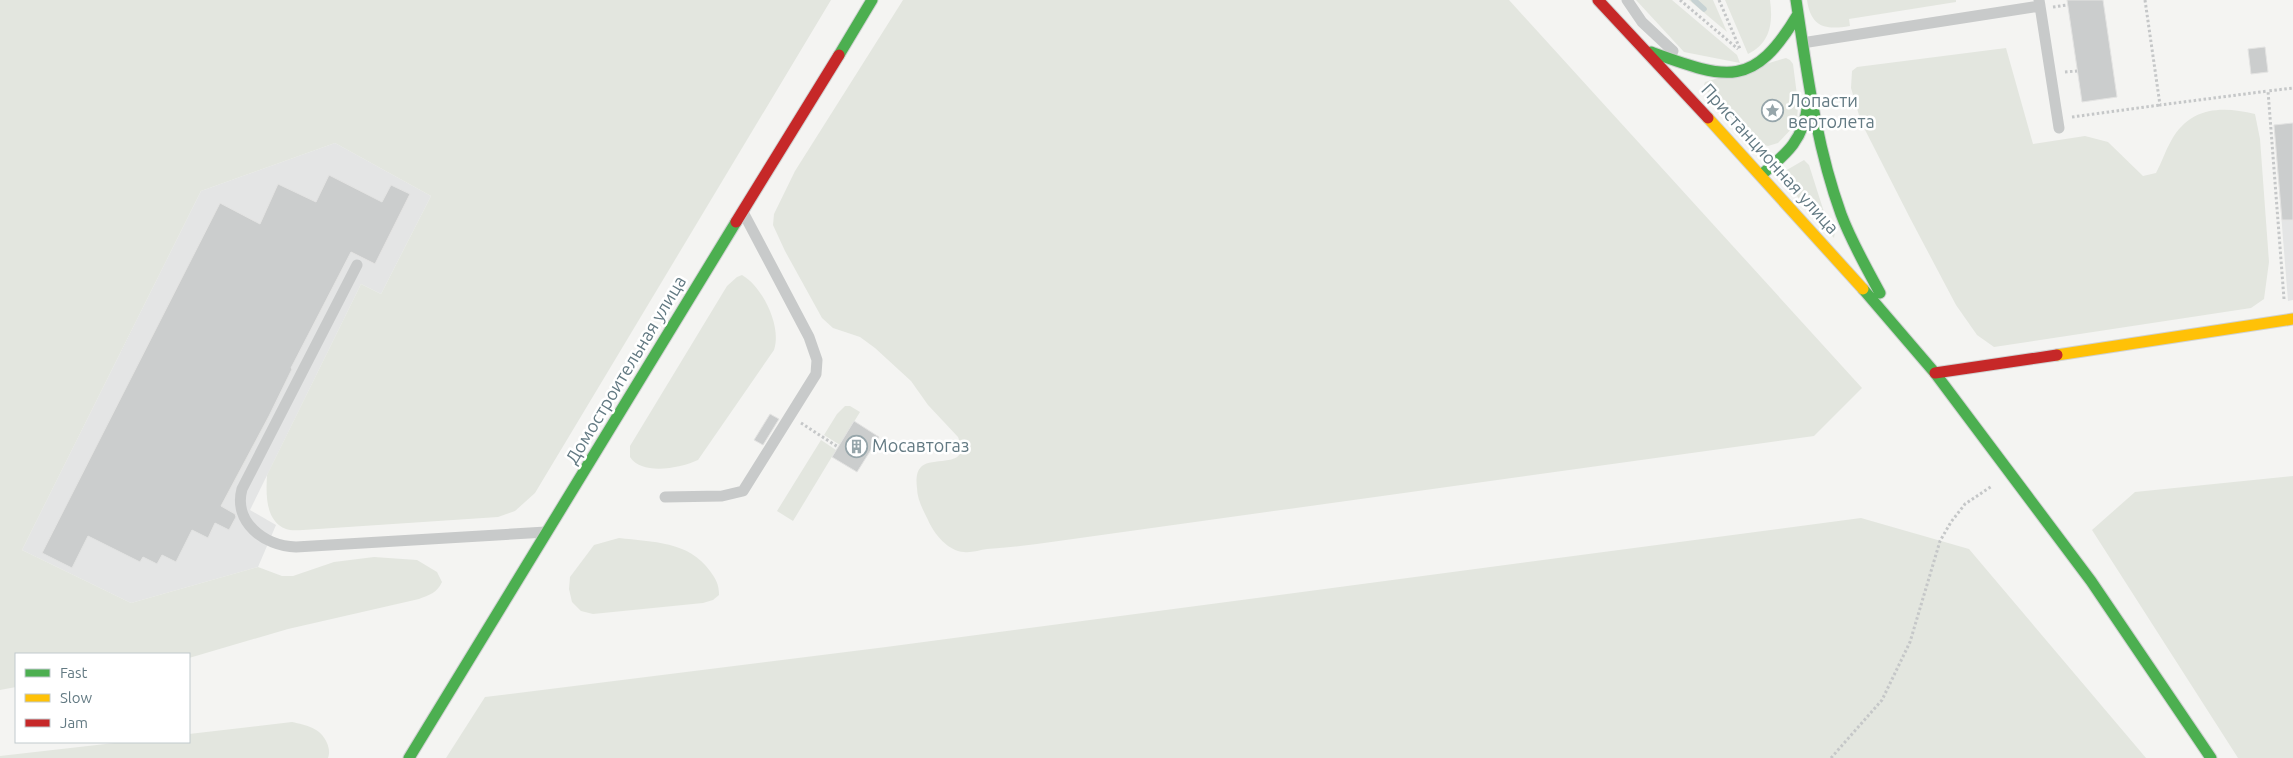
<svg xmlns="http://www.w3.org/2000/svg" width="2293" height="758" viewBox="0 0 2293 758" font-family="Ubuntu,sans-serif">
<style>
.built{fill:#e4e5e5}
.green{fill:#e3e6df}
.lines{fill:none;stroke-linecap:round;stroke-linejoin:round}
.stream{stroke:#c7d2d3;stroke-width:5.5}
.building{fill:#cbcdcd;stroke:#e3e3e2}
.fast-casing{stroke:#d0d2d2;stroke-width:13}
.slow-casing{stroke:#d0d2d2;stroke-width:13}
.jam-casing{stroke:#d0d2d2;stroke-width:13}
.path{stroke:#c5c7c8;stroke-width:3;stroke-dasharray:2.5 2.5;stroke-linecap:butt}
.lane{stroke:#c8caca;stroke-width:11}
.fast{stroke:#4caf50;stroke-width:11}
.slow{stroke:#ffc107;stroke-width:11}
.jam{stroke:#c62828;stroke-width:11}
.labels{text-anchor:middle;stroke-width:5;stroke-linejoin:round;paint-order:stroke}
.poi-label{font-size:18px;fill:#637a83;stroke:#fff;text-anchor:start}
.street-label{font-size:18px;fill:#637a83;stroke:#fff}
</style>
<rect width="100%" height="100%" fill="#f4f4f2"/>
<path class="built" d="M 2293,123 L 2293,300 L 2288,301 L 2274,125 Z
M 335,143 L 431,196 L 381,294 L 361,284 L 250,510 L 276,525 L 258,567 L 131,603 L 22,550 L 201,191 Z"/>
<path class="green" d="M 0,0 L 831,0 L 535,493 L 515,511 L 498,517 L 303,530 C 298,530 291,531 286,529 C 265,521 266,494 267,475 L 361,284 L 381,294 L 431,196 L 335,143 L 201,191 L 22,550 L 131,603 L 258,567 L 282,576 L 293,576 L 334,562 L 374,557 L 417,560 L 437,572 L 442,582 C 437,593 429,595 419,599 L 288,629 L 189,658 L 189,654 L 16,654 L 16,687 L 0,690 Z
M 903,0 L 1509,0 L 1862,388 L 1814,436 L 1037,544 C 1020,546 1004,548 987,549 C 980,550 971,553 964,552 C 948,551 934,534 928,520 C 923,510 917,499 917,488 C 916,480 916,471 922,466 C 934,456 972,469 958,437 L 928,405 L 911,381 L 875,348 L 860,337 L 833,328 L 822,318 L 785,251 L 773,225 L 774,214 L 795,171 Z
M 1636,0 L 1672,0 L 1737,55 L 1740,63 L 1684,52 Z
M 1689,0 L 1713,0 L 1727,32 Z
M 1725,0 L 1770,0 C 1773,22 1771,43 1748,54 Z
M 1807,0 L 1956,0 L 1956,2 L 1849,19 L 1850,26 C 1826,30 1811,28 1807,0 Z
M 2006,48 L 2033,144 L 2085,136 L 2108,142 L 2143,176 L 2156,173 C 2162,162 2165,151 2171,141 C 2190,107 2221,106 2255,114 L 2260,139 L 2269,262 L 2264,299 L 2251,308 L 1994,347 L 1977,335 L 1956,305 L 1910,218 L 1861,122 L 1851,88 L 1852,71 L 1857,67 Z
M 1786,58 L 1790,60 L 1793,64 L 1798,103 L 1797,123 L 1778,143 L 1768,146 L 1754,142 L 1708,93 L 1704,85 L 1705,82 Z
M 1804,160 L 1809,165 L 1823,209 L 1835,232 L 1834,238 L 1781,178 L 1785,171 Z
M 742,275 C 763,287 782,327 774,350 L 698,460 C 681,468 642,476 630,457 L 630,446 L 727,286 L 737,277 Z
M 845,406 L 850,406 L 860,412 L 840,445 L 824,435 L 837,414 Z
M 821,440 L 836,450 L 793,521 L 777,511 Z
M 2293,476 L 2293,758 L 2238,758 L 2092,530 L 2135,492 Z
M 1861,518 L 1969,549 L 2146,758 L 446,758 L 485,697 L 886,647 Z
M 619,538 C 652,542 689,541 710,571 C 716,579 719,585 719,595 L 713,600 L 703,603 L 593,614 L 581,611 L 572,602 L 569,589 L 570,577 L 594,545 Z
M 292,722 C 306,725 321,728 327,743 C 329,748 330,753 328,758 L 0,758 L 0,756 L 123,742 L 189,742 L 189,734 Z"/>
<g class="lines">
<path class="stream" d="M 1694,0 L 1704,9"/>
</g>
<path class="building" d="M 2067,0 L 2103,0 L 2117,97 L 2082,102 Z
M 2265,47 L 2268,72 L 2251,74 L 2248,49 Z
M 2293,123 L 2293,220 L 2282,220 L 2274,125 Z
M 329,175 L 382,202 L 391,185 L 410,194 L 375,264 L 351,252 L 291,368 L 292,369 L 269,416 L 221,506 L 235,514 L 236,517 L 229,530 L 215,523 L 208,538 L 192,530 L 176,562 L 162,555 L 157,564 L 143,557 L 140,562 L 88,536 L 72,568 L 42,553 L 220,203 L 260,224 L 278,184 L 316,202 Z
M 770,414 L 779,419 L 763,445 L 754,440 Z
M 854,421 L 879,437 L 857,472 L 832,457 Z"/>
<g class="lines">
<defs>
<path id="fast" d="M 1796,0 C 1807,72 1816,145 1841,214 C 1851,241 1866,267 1880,293
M 1651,52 C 1726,79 1753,90 1798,14
M 839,55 L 872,0
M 1761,175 C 1788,153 1804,139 1808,103
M 1863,289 L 1935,373 L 2091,581 L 2211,758
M 409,758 L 736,222"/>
<path id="slow" d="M 1708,118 L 1863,289
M 2057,355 L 2293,319"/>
<path id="jam" d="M 1598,0 L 1708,118
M 736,222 L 839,55
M 1935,373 L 2057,355"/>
</defs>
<use href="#fast" class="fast-casing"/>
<use href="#slow" class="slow-casing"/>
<use href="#jam" class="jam-casing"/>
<path class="path" d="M 1680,0 L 1738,49
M 1719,0 L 1740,49
M 2145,0 L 2160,105 L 2268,91
M 2053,7 L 2067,5
M 2065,72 L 2077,71
M 2072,117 L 2160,105
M 2284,299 L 2268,91 L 2293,88
M 801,423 L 838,447
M 1831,758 L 1882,700 L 1910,642 L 1940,541 L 1951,522 L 1965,504 L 1992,486"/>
<path class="lane" d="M 1627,0 L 1642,22 L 1673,51
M 2040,6 L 2059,128
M 1802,43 L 2040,6 L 2039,0
M 357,265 L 242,489 C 233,522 264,546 296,547 L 546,532
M 665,497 L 722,496 L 743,491 L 816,374 L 817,360 L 809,337 L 744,214"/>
<use href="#fast" class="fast"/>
<use href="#slow" class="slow"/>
<use href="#jam" class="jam"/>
</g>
<defs>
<symbol id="sight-ring" viewBox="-11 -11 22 22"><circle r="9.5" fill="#fff" stroke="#96a5aa" stroke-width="1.5"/><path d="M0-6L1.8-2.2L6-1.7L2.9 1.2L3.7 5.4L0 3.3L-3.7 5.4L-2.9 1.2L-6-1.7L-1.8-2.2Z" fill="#96a5aa"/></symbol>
<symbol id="building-ring" viewBox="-11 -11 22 22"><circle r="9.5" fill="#fff" stroke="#96a5aa" stroke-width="1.5"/><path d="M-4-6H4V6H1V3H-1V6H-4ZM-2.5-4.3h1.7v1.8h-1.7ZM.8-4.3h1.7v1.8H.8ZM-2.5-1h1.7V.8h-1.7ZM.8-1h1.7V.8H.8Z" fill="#96a5aa"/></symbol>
</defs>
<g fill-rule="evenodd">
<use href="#sight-ring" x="1760" y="98" width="25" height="25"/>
<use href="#building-ring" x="844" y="434" width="25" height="25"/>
</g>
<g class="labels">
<g class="poi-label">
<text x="1788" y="107">Лопасти<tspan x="1788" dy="21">вертолета</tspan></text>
<text x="872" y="452">Мосавтогаз</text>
</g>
<g class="street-label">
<text transform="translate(1770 159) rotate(48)" y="6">Пристанционная улица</text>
<text transform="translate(626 370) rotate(-59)" y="6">Домостроительная улица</text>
</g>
</g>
<rect x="15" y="653" width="175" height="90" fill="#ffffff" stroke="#c1cacd"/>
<rect x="25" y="669" width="25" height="8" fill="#4caf50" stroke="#c1cacd"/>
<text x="60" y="678" font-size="15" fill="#637a83">Fast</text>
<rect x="25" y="694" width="25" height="8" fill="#ffc107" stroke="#c1cacd"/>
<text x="60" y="703" font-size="15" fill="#637a83">Slow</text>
<rect x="25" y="719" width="25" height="8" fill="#c62828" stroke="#c1cacd"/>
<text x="60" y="728" font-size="15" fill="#637a83">Jam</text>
</svg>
